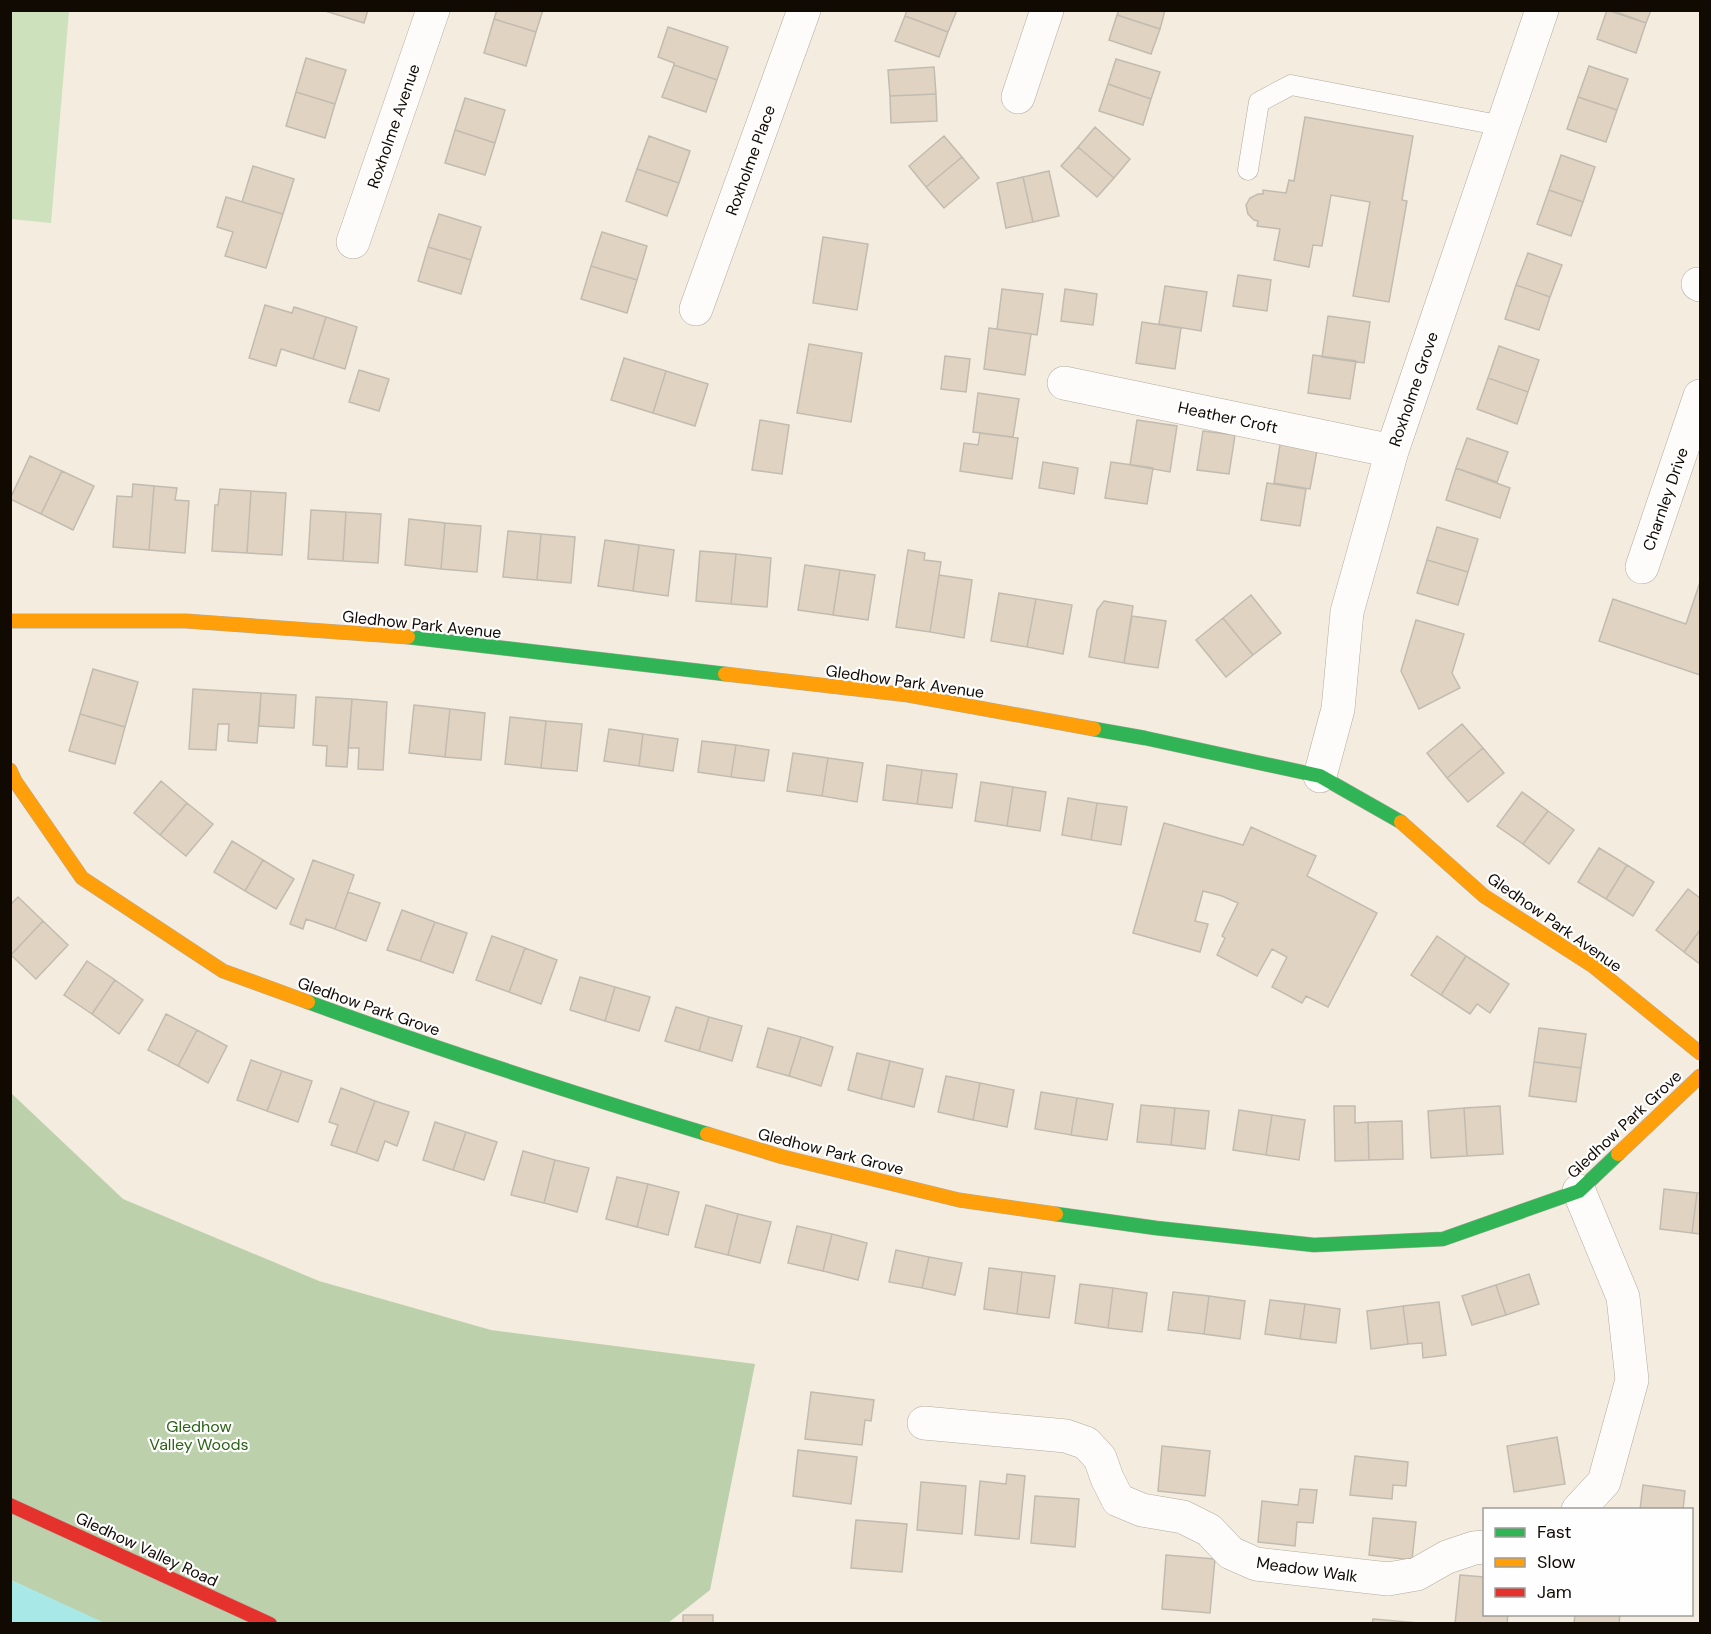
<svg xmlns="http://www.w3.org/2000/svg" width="1711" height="1634" viewBox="0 0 1711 1634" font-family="'DM Sans',sans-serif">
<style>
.green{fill:#cde1bc}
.forest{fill:#bcd0ab}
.water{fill:#a8e8e6}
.building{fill:#e0d3c1;stroke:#c2bbb0;stroke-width:1.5}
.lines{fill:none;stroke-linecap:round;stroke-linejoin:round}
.lane-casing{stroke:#b2ab9f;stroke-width:21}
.street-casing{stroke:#b2ab9f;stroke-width:34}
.fast-casing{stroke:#b2ab9f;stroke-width:15}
.slow-casing{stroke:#b2ab9f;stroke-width:15}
.jam-casing{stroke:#b2ab9f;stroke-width:15}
.lane{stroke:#fdfcfa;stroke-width:20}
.street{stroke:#fdfcfa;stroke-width:33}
.fast{stroke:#30b455;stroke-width:14}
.slow{stroke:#ff9f0a;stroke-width:14}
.jam{stroke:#e5322d;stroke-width:14}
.labels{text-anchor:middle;stroke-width:4.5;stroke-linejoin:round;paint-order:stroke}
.street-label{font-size:16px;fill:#100a02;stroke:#fefefe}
.park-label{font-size:16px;fill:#2b6215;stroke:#fefefe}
</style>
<rect width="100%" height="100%" fill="#f4ecde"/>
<path class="green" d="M 10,11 L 69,11 L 51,223 L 11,219 Z"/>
<path class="forest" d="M 10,1092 L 123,1199 L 319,1281 L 491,1330 L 755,1364 L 710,1590 L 668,1623 L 105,1624 L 11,1580 Z"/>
<path class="water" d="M 11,1580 L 105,1623 L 11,1623 Z"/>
<path class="building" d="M 322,10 L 368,10 L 364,23 Z
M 497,10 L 543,10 L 536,32 L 494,19 Z
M 907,10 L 957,10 L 948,32 L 905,16 Z
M 1119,10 L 1165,10 L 1160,29 L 1117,15 Z
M 1607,10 L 1646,23 L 1636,53 L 1597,39 Z
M 1611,10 L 1651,10 L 1646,23 Z
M 1117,15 L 1160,29 L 1151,54 L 1109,40 Z
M 905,16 L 948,32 L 939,57 L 895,41 Z
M 494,19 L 536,32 L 526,66 L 484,53 Z
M 668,27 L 728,47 L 717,80 L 674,65 L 674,63 L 658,57 Z
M 306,58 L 346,70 L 335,104 L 296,92 Z
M 1116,59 L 1160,72 L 1151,99 L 1108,84 Z
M 674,65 L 717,80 L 706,112 L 662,97 Z
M 1589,66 L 1628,79 L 1617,110 L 1578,97 Z
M 934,67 L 936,94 L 890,96 L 888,70 Z
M 1108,84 L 1151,99 L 1143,125 L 1099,111 Z
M 296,92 L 335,104 L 325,138 L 286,126 Z
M 936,94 L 937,121 L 891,123 L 890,96 Z
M 1578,97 L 1617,110 L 1606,142 L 1567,129 Z
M 465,98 L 505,110 L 495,143 L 455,130 Z
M 1305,117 L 1413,136 L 1402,200 L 1407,201 L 1389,302 L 1353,296 L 1370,202 L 1331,195 L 1322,246 L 1313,245 L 1309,267 L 1274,260 L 1280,229 L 1257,226 L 1258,221 L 1254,220 L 1248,214 L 1246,205 L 1250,198 L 1258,194 L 1263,194 L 1263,190 L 1286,193 L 1289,180 L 1294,181 Z
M 1095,127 L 1130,159 L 1114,178 L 1078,147 Z
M 455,130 L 495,143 L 485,175 L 445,163 Z
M 649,136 L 690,151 L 679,183 L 637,169 Z
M 944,136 L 962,157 L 926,187 L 909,166 Z
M 1078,147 L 1114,178 L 1097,197 L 1061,166 Z
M 1561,155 L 1595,167 L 1583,202 L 1549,190 Z
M 962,157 L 979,178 L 944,208 L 926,187 Z
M 253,166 L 294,179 L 283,214 L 242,202 Z
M 637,169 L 679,183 L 667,216 L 626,201 Z
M 1049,171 L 1059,216 L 1033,222 L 1023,177 Z
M 1023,177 L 1033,222 L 1006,228 L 997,183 Z
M 1549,190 L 1583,202 L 1571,236 L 1537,224 Z
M 226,197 L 283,214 L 266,268 L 225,256 L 233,232 L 217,227 Z
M 439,214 L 481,227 L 471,260 L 428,247 Z
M 602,232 L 647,246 L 637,280 L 591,266 Z
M 823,237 L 868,244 L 857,310 L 813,303 Z
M 428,247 L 471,260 L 461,294 L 418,281 Z
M 1528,253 L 1562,265 L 1550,297 L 1516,285 Z
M 591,266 L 637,280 L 627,313 L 581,299 Z
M 1238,275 L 1271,280 L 1267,311 L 1233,306 Z
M 1516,285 L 1550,297 L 1539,330 L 1505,319 Z
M 1165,286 L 1207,292 L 1201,331 L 1159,324 Z
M 1002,289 L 1043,294 L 1037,335 L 997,329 Z
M 1065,289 L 1097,294 L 1093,325 L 1061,321 Z
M 265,305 L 292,313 L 294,307 L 326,317 L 313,359 L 281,349 L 276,366 L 249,358 Z
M 1328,316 L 1370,322 L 1364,363 L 1322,357 Z
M 326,317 L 357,327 L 345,369 L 313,359 Z
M 1142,322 L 1181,328 L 1175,369 L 1136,363 Z
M 989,328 L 1031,334 L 1025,375 L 984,369 Z
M 809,344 L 862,353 L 851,422 L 797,413 Z
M 1499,346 L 1539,360 L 1528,392 L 1488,378 Z
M 1313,355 L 1356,361 L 1350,399 L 1308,393 Z
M 945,356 L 970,359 L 966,392 L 941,389 Z
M 624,358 L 666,371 L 653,413 L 611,400 Z
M 359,370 L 389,379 L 379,411 L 349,402 Z
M 666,371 L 708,384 L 695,426 L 653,413 Z
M 1488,378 L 1528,392 L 1517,424 L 1477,409 Z
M 978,393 L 1019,399 L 1013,437 L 973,432 Z
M 760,420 L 789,425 L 782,474 L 752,470 Z
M 1137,420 L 1177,426 L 1170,472 L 1130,465 Z
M 1203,431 L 1235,435 L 1229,474 L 1197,470 Z
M 980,433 L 1018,438 L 1012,479 L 960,471 L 964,443 L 978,445 Z
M 1281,438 L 1318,445 L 1310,489 L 1274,483 Z
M 1467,438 L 1508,452 L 1497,482 L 1456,468 Z
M 30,456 L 62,471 L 41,514 L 10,499 Z
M 1043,462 L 1078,468 L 1074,494 L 1039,488 Z
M 1111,462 L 1153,468 L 1147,504 L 1105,498 Z
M 1456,468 L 1510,488 L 1500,518 L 1446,500 Z
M 62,471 L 94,486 L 73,530 L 41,514 Z
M 1267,483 L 1306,489 L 1300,526 L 1261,520 Z
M 133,484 L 154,486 L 149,550 L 113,547 L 117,496 L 132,497 Z
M 154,486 L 177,488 L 175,500 L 189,501 L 185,553 L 149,550 Z
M 220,489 L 251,491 L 247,553 L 212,551 L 215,505 L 218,505 Z
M 251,491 L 286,493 L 282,555 L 247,553 Z
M 311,510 L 346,512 L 343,561 L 308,559 Z
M 346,512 L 381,514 L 378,563 L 343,561 Z
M 409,519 L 445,523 L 441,569 L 405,565 Z
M 445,523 L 481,526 L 477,572 L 441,569 Z
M 1437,527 L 1478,539 L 1468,572 L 1427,560 Z
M 508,531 L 541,534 L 537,580 L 503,577 Z
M 541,534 L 575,537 L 571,583 L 537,580 Z
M 605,540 L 639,545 L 633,591 L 598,586 Z
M 639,545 L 674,550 L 668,596 L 633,591 Z
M 908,550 L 925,553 L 924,560 L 941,562 L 930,632 L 896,627 Z
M 700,551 L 736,554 L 731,604 L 696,601 Z
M 736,554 L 771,558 L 767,607 L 731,604 Z
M 1427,560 L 1468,572 L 1458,605 L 1417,593 Z
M 805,565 L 840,570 L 833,615 L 798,610 Z
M 840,570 L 875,575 L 868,620 L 833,615 Z
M 939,575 L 972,580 L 964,638 L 930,632 Z
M 1700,582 L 1700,675 L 1599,641 L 1613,599 L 1686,624 Z
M 999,593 L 1036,599 L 1027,647 L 991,641 Z
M 1251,595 L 1281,633 L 1253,655 L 1223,618 Z
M 1036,599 L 1072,605 L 1063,654 L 1027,647 Z
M 1104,601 L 1133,606 L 1124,663 L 1089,657 L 1097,610 Z
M 1132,616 L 1166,621 L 1158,668 L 1124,663 Z
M 1223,618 L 1253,655 L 1226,677 L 1196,640 Z
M 1416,620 L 1464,634 L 1452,673 L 1460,688 L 1419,709 L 1401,671 Z
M 93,669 L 138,682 L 125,727 L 80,714 Z
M 193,689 L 261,693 L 257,743 L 228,741 L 229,724 L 218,724 L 216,750 L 189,749 Z
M 261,693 L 296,695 L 294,728 L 259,726 Z
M 316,697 L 352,699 L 347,767 L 326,766 L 327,746 L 313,745 Z
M 352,699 L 387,702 L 383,770 L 358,769 L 359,748 L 348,748 Z
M 414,705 L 450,709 L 445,757 L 409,753 Z
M 450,709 L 485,713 L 481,760 L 445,757 Z
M 80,714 L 125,727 L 115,764 L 69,751 Z
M 510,717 L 546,721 L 541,768 L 505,764 Z
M 546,721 L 582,724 L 577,771 L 541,768 Z
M 1462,724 L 1483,748 L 1447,778 L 1427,753 Z
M 609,729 L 643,734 L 639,766 L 604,761 Z
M 643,734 L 678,739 L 673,771 L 639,766 Z
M 702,741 L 736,745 L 731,777 L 698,772 Z
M 736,745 L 769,750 L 764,781 L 731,777 Z
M 1483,748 L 1504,773 L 1468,802 L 1447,778 Z
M 793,753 L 828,758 L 822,796 L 787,791 Z
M 828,758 L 863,763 L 857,802 L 822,796 Z
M 887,765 L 922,770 L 917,804 L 883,800 Z
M 922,770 L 957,774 L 952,808 L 917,804 Z
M 161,781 L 187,803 L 160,835 L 134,813 Z
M 981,782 L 1013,787 L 1007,826 L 975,821 Z
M 1013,787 L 1046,792 L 1040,831 L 1007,826 Z
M 1522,792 L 1548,811 L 1523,844 L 1497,826 Z
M 1068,798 L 1097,803 L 1091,840 L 1062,835 Z
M 187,803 L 213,824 L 186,856 L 160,835 Z
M 1097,803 L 1127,807 L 1121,845 L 1091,840 Z
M 1548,811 L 1574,830 L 1549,864 L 1523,844 Z
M 1164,823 L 1243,845 L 1251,827 L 1316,856 L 1307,876 L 1377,913 L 1328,1007 L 1306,996 L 1302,1003 L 1272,987 L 1287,957 L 1272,949 L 1257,976 L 1217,955 L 1225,938 L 1222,936 L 1238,903 L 1222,896 L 1203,891 L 1195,921 L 1208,924 L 1200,952 L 1133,933 Z
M 232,841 L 263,860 L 245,891 L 214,872 Z
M 1599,848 L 1627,865 L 1606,899 L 1578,882 Z
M 263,860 L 294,879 L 276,909 L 245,891 Z
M 313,860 L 354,875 L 335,929 L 306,919 L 303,929 L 290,924 Z
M 1627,865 L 1654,882 L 1633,916 L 1606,899 Z
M 1688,889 L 1700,898 L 1700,930 L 1684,952 L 1656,930 Z
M 348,892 L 380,903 L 366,941 L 335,929 Z
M 18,897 L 43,921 L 11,955 L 10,905 Z
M 402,910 L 435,922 L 420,961 L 387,950 Z
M 43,921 L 68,945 L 36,979 L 11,955 Z
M 435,922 L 467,933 L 453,973 L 420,961 Z
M 1700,930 L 1700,964 L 1684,952 Z
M 492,936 L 525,948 L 509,992 L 476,980 Z
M 1437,936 L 1466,956 L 1441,995 L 1411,975 Z
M 525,948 L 557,960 L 541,1004 L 509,992 Z
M 1466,956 L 1509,984 L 1490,1013 L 1477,1004 L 1470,1014 L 1441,995 Z
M 87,961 L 115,980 L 92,1014 L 64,995 Z
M 580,977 L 615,987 L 605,1021 L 570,1010 Z
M 115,980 L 143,1000 L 119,1034 L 92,1014 Z
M 615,987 L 650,997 L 639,1031 L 605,1021 Z
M 676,1007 L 709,1017 L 699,1051 L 665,1041 Z
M 166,1014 L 197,1030 L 178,1066 L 148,1050 Z
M 709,1017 L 742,1026 L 732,1061 L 699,1051 Z
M 768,1028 L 801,1037 L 789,1076 L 757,1067 Z
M 1539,1028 L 1586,1034 L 1581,1068 L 1534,1062 Z
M 197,1030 L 227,1046 L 208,1083 L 178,1066 Z
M 801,1037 L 833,1047 L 821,1086 L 789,1076 Z
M 857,1053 L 890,1061 L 881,1099 L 848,1090 Z
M 251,1060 L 282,1071 L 267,1111 L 237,1100 Z
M 890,1061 L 923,1069 L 914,1107 L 881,1099 Z
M 1534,1062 L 1581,1068 L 1576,1102 L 1529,1096 Z
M 282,1071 L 312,1081 L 298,1122 L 267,1111 Z
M 946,1076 L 980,1083 L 973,1120 L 938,1112 Z
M 980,1083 L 1014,1090 L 1007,1127 L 973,1120 Z
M 341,1088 L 375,1101 L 356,1153 L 331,1145 L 338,1125 L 329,1122 Z
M 1041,1092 L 1077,1098 L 1071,1135 L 1035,1129 Z
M 1077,1098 L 1113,1104 L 1107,1140 L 1071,1135 Z
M 375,1101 L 409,1112 L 397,1146 L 385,1141 L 378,1161 L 356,1153 Z
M 1141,1105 L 1175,1108 L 1171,1145 L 1137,1142 Z
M 1334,1106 L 1355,1106 L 1355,1123 L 1368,1122 L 1369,1160 L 1335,1161 Z
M 1500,1106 L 1503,1154 L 1467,1156 L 1464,1108 Z
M 1175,1108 L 1209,1111 L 1205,1149 L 1171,1145 Z
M 1464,1108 L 1467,1156 L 1431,1158 L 1428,1111 Z
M 1239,1110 L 1272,1115 L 1266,1155 L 1233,1150 Z
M 1272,1115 L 1305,1120 L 1299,1160 L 1266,1155 Z
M 1402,1121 L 1403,1159 L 1369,1160 L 1368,1122 Z
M 435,1122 L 466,1132 L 453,1170 L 423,1160 Z
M 466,1132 L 497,1142 L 484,1180 L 453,1170 Z
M 523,1151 L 555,1160 L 544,1203 L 511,1195 Z
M 555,1160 L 589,1168 L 577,1212 L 544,1203 Z
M 617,1177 L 648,1184 L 637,1227 L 606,1219 Z
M 648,1184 L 679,1192 L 668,1235 L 637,1227 Z
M 1664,1189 L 1697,1193 L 1692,1233 L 1660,1229 Z
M 1697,1193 L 1700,1193 L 1700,1234 L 1692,1233 Z
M 706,1205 L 738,1214 L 728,1255 L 695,1247 Z
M 738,1214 L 771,1222 L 760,1263 L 728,1255 Z
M 797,1226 L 832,1234 L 823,1271 L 788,1263 Z
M 832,1234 L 867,1243 L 858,1280 L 823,1271 Z
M 896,1250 L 929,1257 L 922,1288 L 889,1282 Z
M 929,1257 L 962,1263 L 955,1295 L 922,1288 Z
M 989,1268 L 1022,1272 L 1017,1314 L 984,1309 Z
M 1022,1272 L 1055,1276 L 1049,1318 L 1017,1314 Z
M 1529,1274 L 1539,1304 L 1506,1315 L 1496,1285 Z
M 1080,1284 L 1113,1288 L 1108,1328 L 1075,1323 Z
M 1496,1285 L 1506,1315 L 1472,1325 L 1462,1296 Z
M 1113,1288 L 1147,1293 L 1142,1332 L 1108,1328 Z
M 1173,1292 L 1209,1296 L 1204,1334 L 1168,1330 Z
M 1209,1296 L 1245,1301 L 1240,1339 L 1204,1334 Z
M 1270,1300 L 1305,1304 L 1300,1339 L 1265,1334 Z
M 1439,1302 L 1446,1355 L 1423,1358 L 1422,1343 L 1408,1344 L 1403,1306 Z
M 1305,1304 L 1340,1309 L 1336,1343 L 1300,1339 Z
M 1403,1306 L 1408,1344 L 1371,1349 L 1367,1311 Z
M 811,1392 L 874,1400 L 871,1421 L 865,1420 L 862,1445 L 805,1439 Z
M 1557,1437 L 1565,1484 L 1514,1492 L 1507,1446 Z
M 1162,1446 L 1210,1451 L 1205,1496 L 1158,1491 Z
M 798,1450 L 857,1457 L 851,1504 L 793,1496 Z
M 1355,1456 L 1408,1462 L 1406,1486 L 1393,1485 L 1392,1499 L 1350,1495 Z
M 1007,1474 L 1025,1476 L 1019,1539 L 975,1535 L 980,1481 L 1006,1484 Z
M 921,1482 L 966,1486 L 962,1534 L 917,1530 Z
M 1643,1485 L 1685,1491 L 1683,1510 L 1640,1510 Z
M 1300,1489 L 1317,1490 L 1313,1523 L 1297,1522 L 1295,1546 L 1258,1542 L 1262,1501 L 1298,1505 Z
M 1035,1496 L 1079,1499 L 1075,1547 L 1031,1543 Z
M 1373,1518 L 1416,1522 L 1412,1560 L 1369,1555 Z
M 856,1520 L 907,1524 L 902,1572 L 851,1568 Z
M 1166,1555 L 1215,1559 L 1210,1613 L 1162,1609 Z
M 1460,1575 L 1484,1577 L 1484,1614 L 1508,1614 L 1507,1624 L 1455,1624 Z
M 1575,1614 L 1620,1614 L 1619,1624 L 1574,1624 Z
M 683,1615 L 713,1615 L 713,1624 L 683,1624 Z
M 1373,1619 L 1419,1623 L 1372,1624 Z"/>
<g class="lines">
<defs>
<path id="lane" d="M 1248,170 L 1259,102 L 1291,85 L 1503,126"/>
<path id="street" d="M 1018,97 L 1047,10
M 353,242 L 433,10
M 1698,284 L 1700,285
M 696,309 L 804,10
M 1064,383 L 1392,451
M 1642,567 L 1700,396
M 1320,776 L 1338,709 L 1347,612 L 1392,451 L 1542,10
M 924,1423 L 1066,1436 L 1086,1443 L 1100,1458 L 1107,1478 L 1118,1500 L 1142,1510 L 1183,1517 L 1209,1530 L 1231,1553 L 1256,1564 L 1388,1579 L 1417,1574 L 1447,1557 L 1474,1548 L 1484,1547
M 1578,1510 L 1604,1482 L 1632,1380 L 1623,1297 L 1579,1191"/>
<path id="fast" d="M 408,637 L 725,674
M 1094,729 L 1145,738 L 1320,776 L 1401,822
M 308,1002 C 439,1050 573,1093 707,1134
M 1056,1214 L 1156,1228 L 1314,1245 L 1443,1239 L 1579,1191 L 1618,1154"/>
<path id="slow" d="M 10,621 L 186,621 L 408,637
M 725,674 L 908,695 L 1094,729
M 10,770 L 15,781 L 82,878 L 223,971 L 308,1002
M 1401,822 L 1484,896 L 1593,966 L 1700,1053
M 707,1134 L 783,1157 L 959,1200 L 1056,1214
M 1618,1154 L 1700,1076"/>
<path id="jam" d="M 10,1505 L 270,1624"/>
</defs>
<use href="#lane" class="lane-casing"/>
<use href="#street" class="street-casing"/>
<use href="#fast" class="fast-casing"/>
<use href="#slow" class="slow-casing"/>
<use href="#jam" class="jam-casing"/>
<use href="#lane" class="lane"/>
<use href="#street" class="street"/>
<use href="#fast" class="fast"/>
<use href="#slow" class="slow"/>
<use href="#jam" class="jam"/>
</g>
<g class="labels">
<g class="street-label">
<text transform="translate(393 126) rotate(-71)" y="6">Roxholme Avenue</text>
<text transform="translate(750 160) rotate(-70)" y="6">Roxholme Place</text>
<text transform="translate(1413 389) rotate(-71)" y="6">Roxholme Grove</text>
<text transform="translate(1228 417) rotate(12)" y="6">Heather Croft</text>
<text transform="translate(1665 499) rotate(-71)" y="6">Charnley Drive</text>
<text transform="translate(422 624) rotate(6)" y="6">Gledhow Park Avenue</text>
<text transform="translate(905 681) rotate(8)" y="6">Gledhow Park Avenue</text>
<text transform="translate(1555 922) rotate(35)" y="6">Gledhow Park Avenue</text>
<text transform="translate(369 1006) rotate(19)" y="6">Gledhow Park Grove</text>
<text transform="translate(1624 1124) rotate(-43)" y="6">Gledhow Park Grove</text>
<text transform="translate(831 1151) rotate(14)" y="6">Gledhow Park Grove</text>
<text transform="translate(147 1549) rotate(25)" y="6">Gledhow Valley Road</text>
<text transform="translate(1307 1569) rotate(8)" y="6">Meadow Walk</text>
</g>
<g class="park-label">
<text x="199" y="1432">Gledhow<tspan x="199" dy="18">Valley Woods</tspan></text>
</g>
</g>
<rect width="1711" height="1634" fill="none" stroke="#100a02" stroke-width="24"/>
<rect x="1483" y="1508" width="210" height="108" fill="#fefefe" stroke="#9f9c99" stroke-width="1.5"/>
<rect x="1495" y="1528" width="30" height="9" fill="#30b455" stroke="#9f9c99" stroke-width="1.5"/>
<text x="1537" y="1538" font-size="18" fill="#100a02">Fast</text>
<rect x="1495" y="1558" width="30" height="9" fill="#ff9f0a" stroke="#9f9c99" stroke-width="1.5"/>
<text x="1537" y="1568" font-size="18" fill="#100a02">Slow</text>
<rect x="1495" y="1588" width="30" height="9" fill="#e5322d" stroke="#9f9c99" stroke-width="1.5"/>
<text x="1537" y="1598" font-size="18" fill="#100a02">Jam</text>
</svg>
